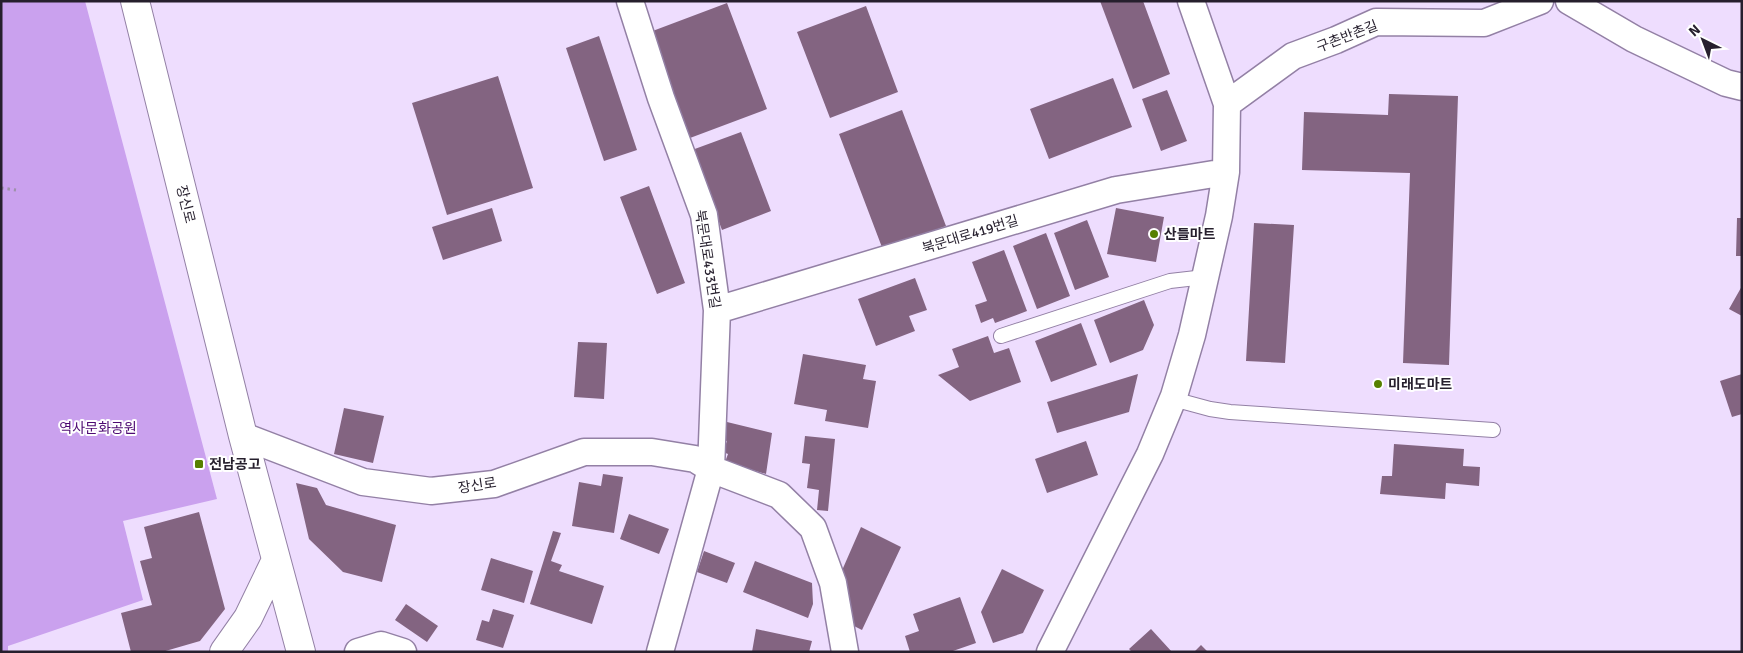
<svg xmlns="http://www.w3.org/2000/svg" width="1743" height="653" viewBox="0 0 1743 653" font-family="Signika,'Noto Sans KR',sans-serif">
<style>
.green{fill:#caa1ee}
.building{fill:#836481}
.lines{fill:none;stroke-linecap:round;stroke-linejoin:round}
.service-casing{stroke:#9380a5;stroke-width:16}
.minor-casing{stroke:#9380a5;stroke-width:29}
.secondary-casing{stroke:#9380a5;stroke-width:30}
.path{stroke:#9e91aa;stroke-width:3;stroke-dasharray:2.5 4;stroke-linecap:butt}
.service{stroke:#fff;stroke-width:14}
.minor{stroke:#fff;stroke-width:26}
.secondary{stroke:#fff;stroke-width:28}
.poi-dot{fill:#578000;stroke:#fff;stroke-width:2}
.labels{text-anchor:middle;stroke-width:4;stroke-linejoin:round;paint-order:stroke}
.street-label{font-size:14px;fill:#261f2d;stroke:#fff}
.poi-label{font-size:14px;font-weight:bold;fill:#261f2d;stroke:#fff;text-anchor:start}
.park-label{font-size:14px;fill:#4d0a72;stroke:#fff}
</style>
<rect width="100%" height="100%" fill="#eeddfe"/>
<path class="green" d="M 1,1 L 85,1 L 217,499 L 123,521 L 143,600 L 8,646 L 8,652 L 1,652 Z"/>
<path class="building" d="M 1100,1 L 1143,1 L 1170,74 L 1133,89 Z
M 727,3 L 767,109 L 690,138 L 650,32 Z
M 866,6 L 898,92 L 830,118 L 797,32 Z
M 599,36 L 637,150 L 604,161 L 566,48 Z
M 498,76 L 533,188 L 447,215 L 412,103 Z
M 1113,78 L 1132,127 L 1049,159 L 1030,109 Z
M 1167,90 L 1187,141 L 1161,151 L 1142,99 Z
M 1389,94 L 1458,96 L 1449,365 L 1403,363 L 1410,173 L 1302,170 L 1304,112 L 1388,115 Z
M 902,110 L 946,226 L 883,250 L 839,134 Z
M 741,132 L 771,211 L 722,230 L 692,150 Z
M 649,186 L 685,283 L 657,294 L 620,197 Z
M 492,208 L 502,241 L 443,260 L 432,227 Z
M 1116,208 L 1164,217 L 1156,262 L 1107,254 Z
M 1737,218 L 1742,218 L 1742,256 L 1736,256 Z
M 1087,220 L 1109,277 L 1075,290 L 1054,233 Z
M 1254,223 L 1294,225 L 1285,363 L 1246,361 Z
M 1046,233 L 1070,296 L 1037,309 L 1013,246 Z
M 1004,250 L 1027,311 L 995,323 L 993,318 L 981,323 L 975,305 L 987,301 L 972,262 Z
M 915,278 L 927,310 L 909,316 L 915,331 L 876,346 L 858,299 Z
M 1742,286 L 1742,316 L 1729,309 Z
M 1144,300 L 1154,325 L 1143,350 L 1110,363 L 1094,320 Z
M 1081,323 L 1097,365 L 1051,382 L 1035,341 Z
M 988,336 L 994,353 L 1009,348 L 1021,382 L 970,401 L 938,375 L 959,367 L 952,349 Z
M 578,342 L 607,343 L 604,399 L 574,397 Z
M 803,354 L 866,365 L 863,379 L 876,381 L 868,428 L 825,421 L 827,410 L 794,404 Z
M 1138,374 L 1129,412 L 1057,433 L 1047,402 Z
M 1742,374 L 1742,414 L 1732,417 L 1720,381 Z
M 344,408 L 384,416 L 373,463 L 334,454 Z
M 727,422 L 772,433 L 766,474 L 725,462 L 728,454 L 723,452 L 727,441 L 722,440 Z
M 805,436 L 835,439 L 828,511 L 817,510 L 819,490 L 807,488 L 810,464 L 802,463 Z
M 1086,441 L 1098,475 L 1047,493 L 1035,459 Z
M 1394,444 L 1464,449 L 1463,466 L 1480,467 L 1479,486 L 1446,483 L 1445,499 L 1380,494 L 1382,476 L 1392,476 Z
M 603,474 L 623,477 L 614,533 L 572,526 L 579,482 L 601,486 Z
M 296,483 L 317,488 L 326,505 L 396,525 L 382,582 L 343,572 L 309,539 Z
M 199,512 L 225,609 L 200,641 L 162,652 L 131,652 L 121,613 L 152,605 L 140,561 L 152,558 L 144,527 Z
M 629,514 L 669,529 L 659,554 L 620,539 Z
M 861,527 L 901,547 L 862,630 L 846,622 L 840,575 Z
M 553,531 L 561,533 L 551,561 L 562,565 L 559,571 L 604,586 L 592,624 L 530,604 Z
M 704,551 L 735,563 L 727,583 L 697,572 Z
M 491,558 L 533,571 L 524,603 L 481,590 Z
M 755,561 L 812,583 L 813,604 L 808,618 L 743,592 Z
M 1002,569 L 1044,590 L 1023,633 L 993,643 L 981,612 Z
M 960,597 L 976,643 L 950,652 L 910,652 L 905,636 L 919,631 L 913,614 Z
M 406,604 L 438,626 L 427,642 L 395,620 Z
M 493,609 L 514,615 L 503,648 L 476,640 L 482,620 L 489,622 Z
M 756,629 L 812,641 L 809,652 L 752,652 Z
M 1151,629 L 1172,652 L 1132,652 L 1129,649 Z
M 1201,645 L 1208,652 L 1194,652 Z"/>
<g class="lines">
<defs>
<path id="service" d="M 1001,336 L 1170,281 L 1205,277
M 1173,399 L 1210,409 L 1230,412 L 1493,430"/>
<path id="minor" d="M 630,1 L 661,98 L 704,215 L 717,310 L 711,469 L 660,652
M 1569,1 L 1634,39 L 1726,83 L 1742,87
M 1227,104 L 1293,56 L 1336,40 L 1376,22 L 1484,23 L 1540,1
M 717,310 L 1116,190 L 1226,172
M 243,436 L 363,482 L 431,491 L 494,484 L 584,452 L 652,452 L 695,459 L 711,469 L 779,495 L 813,528 L 833,583 L 845,652
M 358,652 L 381,645 L 403,652
M 1050,652 L 1150,454 L 1174,396 L 1192,335 L 1219,216 L 1226,172 L 1227,104 L 1191,1"/>
<path id="secondary" d="M 135,1 L 243,436 L 301,652
M 224,652 L 248,618 L 276,560"/>
</defs>
<use href="#service" class="service-casing"/>
<use href="#minor" class="minor-casing"/>
<use href="#secondary" class="secondary-casing"/>
<path class="path" d="M 1,188 L 16,190"/>
<use href="#service" class="service"/>
<use href="#minor" class="minor"/>
<use href="#secondary" class="secondary"/>
</g>
<g class="poi-dot">
<circle cx="1154" cy="234" r="5"/>
<circle cx="1378" cy="384" r="5"/>
<rect x="194" y="459" width="10" height="10" rx="2.5"/>
</g>
<g class="labels">
<g class="street-label">
<text transform="translate(1347 36) rotate(-21)" y="5">구촌반촌길</text>
<text transform="translate(186 204) rotate(76)" y="5">장신로</text>
<text transform="translate(970 234) rotate(-17)" y="5">북문대로419번길</text>
<text transform="translate(708 259) rotate(81)" y="5">북문대로433번길</text>
<text transform="translate(477 485) rotate(-9)" y="5">장신로</text>
</g>
<g class="poi-label">
<text x="1164" y="239">산들마트</text>
<text x="1388" y="389">미래도마트</text>
<text x="209" y="469">전남공고</text>
</g>
<g class="park-label">
<text x="98" y="433">역사문화공원</text>
</g>
</g>
<rect width="1743" height="653" fill="none" stroke="#261f2d" stroke-width="5"/>
<g transform="translate(1703 40) rotate(318)" stroke="#ffffff" stroke-width="4" paint-order="stroke">
<path d="M0-4L9 19L0 12L-9 19Z" fill="#261f2d"/>
<text y="-8" font-size="14" font-weight="bold" text-anchor="middle" fill="#261f2d">N</text>
</g>
</svg>
